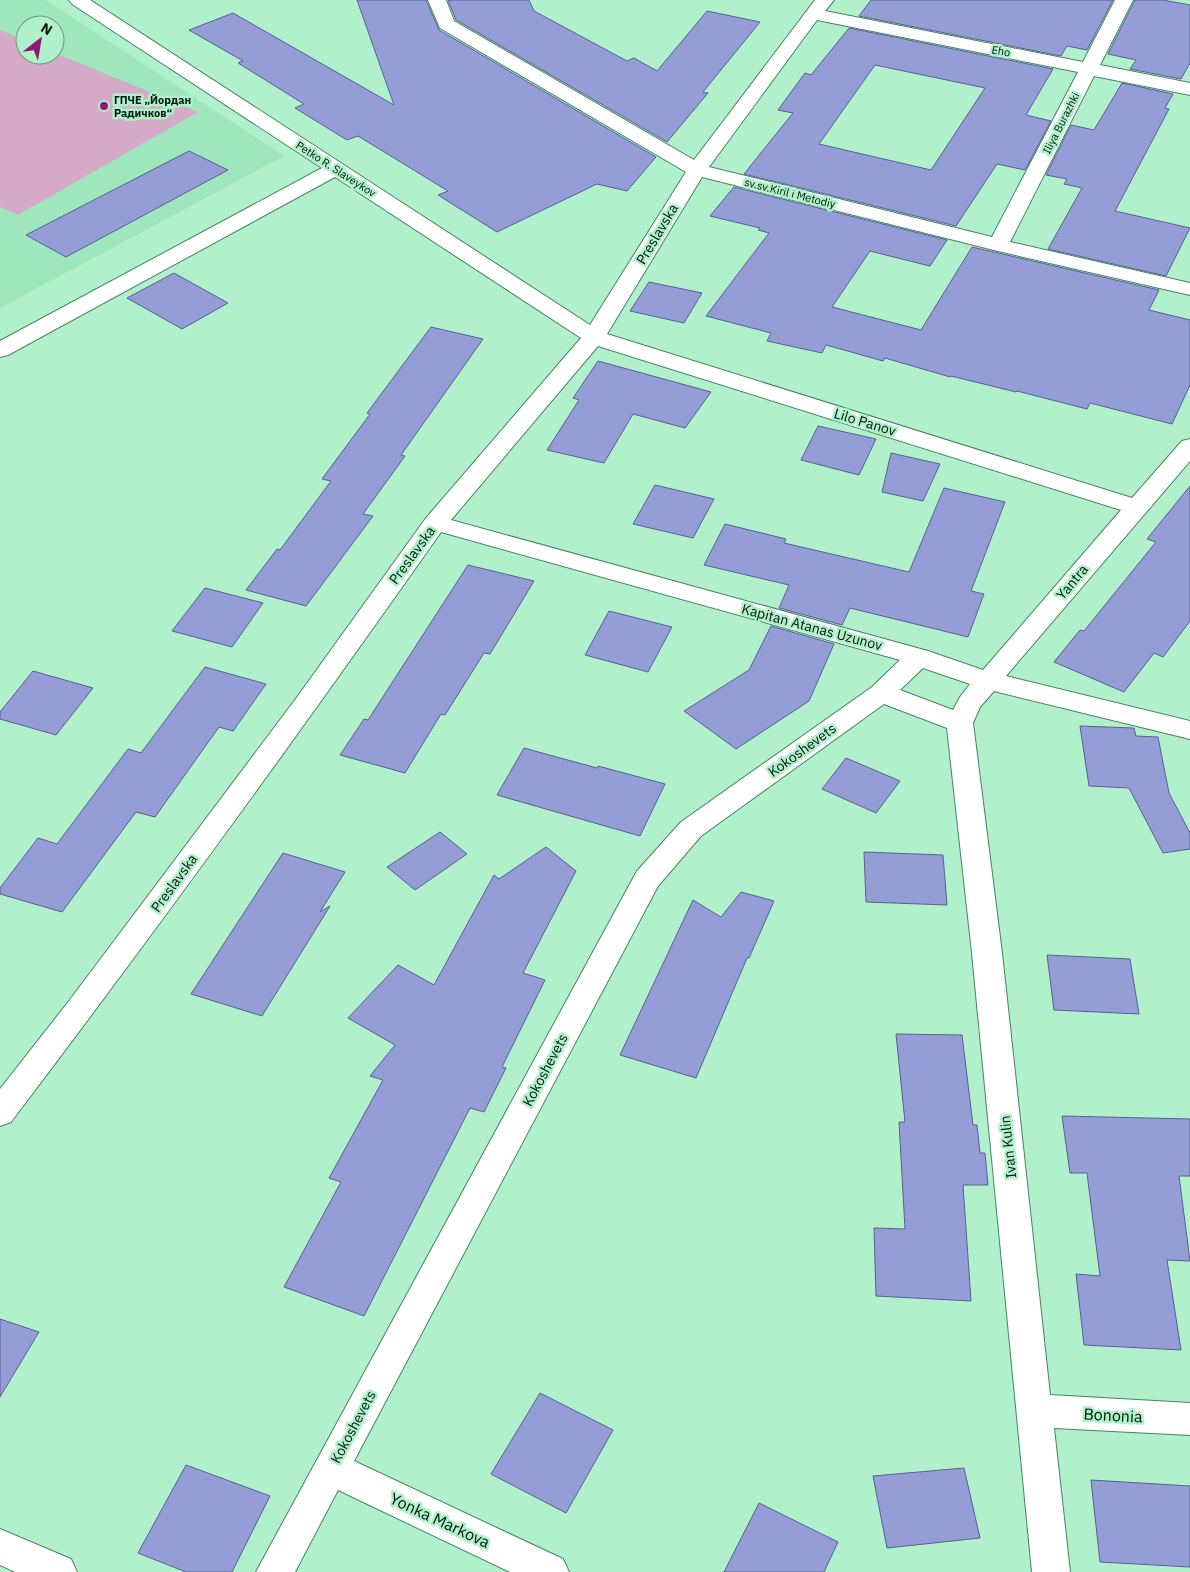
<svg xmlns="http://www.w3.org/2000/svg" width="1190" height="1572" viewBox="0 0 1190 1572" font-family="'IBM Plex Sans',sans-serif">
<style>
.built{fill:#9ee6bc;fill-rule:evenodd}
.green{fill:#d4aac7}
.building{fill:#959dd6;stroke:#595f93;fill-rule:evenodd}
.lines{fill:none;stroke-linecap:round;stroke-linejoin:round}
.minor-casing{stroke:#478463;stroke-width:2}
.minor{fill:#fff;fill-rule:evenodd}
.poi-dot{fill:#901877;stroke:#b0f0ca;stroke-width:2}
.labels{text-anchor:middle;stroke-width:5;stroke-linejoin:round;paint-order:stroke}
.far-street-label{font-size:11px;fill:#00170a;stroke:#b0f0ca}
.far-poi-label{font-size:11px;font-weight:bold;fill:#00170a;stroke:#b0f0ca;text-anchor:start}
.street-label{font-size:14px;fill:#00170a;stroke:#b0f0ca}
.near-street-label{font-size:16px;fill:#00170a;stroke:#b0f0ca}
</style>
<rect width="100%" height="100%" fill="#b0f0ca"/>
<path class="built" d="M 0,0 L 46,0 L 284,156 L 0,308 ZM 25,25 L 55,25 L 55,55 L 25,55 Z"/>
<path class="green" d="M 0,30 L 25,40 L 25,55 L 55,55 L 55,53 L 198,112 L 18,215 L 0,207 Z"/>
<path class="building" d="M 357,0 L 426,0 L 439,30 L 656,157 L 627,191 L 597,184 L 497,232 L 438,195 L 448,191 L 358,136 L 347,140 L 295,108 L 304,104 L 238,63 L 243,61 L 189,30 L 233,13 L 394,105 Z
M 448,0 L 529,0 L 534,11 L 627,61 L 634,58 L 657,71 L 707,11 L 760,22 L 703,92 L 708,93 L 667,142 L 456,20 Z
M 871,0 L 1113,0 L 1087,50 L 1067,46 L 1061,56 L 859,16 Z
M 1135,0 L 1163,0 L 1190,5 L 1190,63 L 1181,79 L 1130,69 L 1136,60 L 1108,54 Z
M 849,28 L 1053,69 L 1026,115 L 1051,121 L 1025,170 L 997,164 L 956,226 L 744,174 L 793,113 L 778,110 L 805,73 L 811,75 ZM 875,65 L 985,88 L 931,170 L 819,144 Z
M 1122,83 L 1173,94 L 1165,108 L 1169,109 L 1115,211 L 1190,228 L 1166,276 L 1048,249 L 1082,188 L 1064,184 L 1067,179 L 1046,175 L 1071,125 L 1094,130 Z
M 189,151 L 228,170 L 66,257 L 26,235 Z
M 734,187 L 947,240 L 930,266 L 870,251 L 832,307 L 921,330 L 972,247 L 1159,290 L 1149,310 L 1190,320 L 1190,385 L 1172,424 L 1090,403 L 1087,409 L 1017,391 L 1016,392 L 951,376 L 950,377 L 885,358 L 883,361 L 826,345 L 822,353 L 767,341 L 771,333 L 706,316 L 769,233 L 758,230 L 760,228 L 710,216 Z
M 174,273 L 228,303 L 182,329 L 127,298 Z
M 649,282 L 702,293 L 684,323 L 630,311 Z
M 431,327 L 483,339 L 401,455 L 405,456 L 363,514 L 373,516 L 306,606 L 246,590 L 277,549 L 280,550 L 331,481 L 322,479 L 370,414 L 367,413 Z
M 598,361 L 711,392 L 685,428 L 633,414 L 604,463 L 547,450 L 579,400 L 573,398 Z
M 818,426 L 876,439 L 859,475 L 801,460 Z
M 891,453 L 940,464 L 923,501 L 882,492 Z
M 655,485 L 714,499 L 693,538 L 633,524 Z
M 1190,486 L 1190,621 L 1163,657 L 1154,653 L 1124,692 L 1054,662 L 1080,630 L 1084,631 L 1156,542 L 1147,539 Z
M 944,488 L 1005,502 L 971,591 L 984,594 L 968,637 L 850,608 L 842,625 L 779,608 L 789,585 L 704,565 L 725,524 L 786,539 L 784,543 L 909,572 Z
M 468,565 L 534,581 L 490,654 L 484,653 L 445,715 L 441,714 L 405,773 L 340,755 L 364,719 L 368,720 Z
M 205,588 L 263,603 L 232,647 L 172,631 Z
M 609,611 L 672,627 L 648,672 L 585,655 Z
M 771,626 L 834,644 L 809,701 L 736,749 L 684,711 L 749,670 Z
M 205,667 L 266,684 L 233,731 L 219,727 L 155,817 L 136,812 L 62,912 L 0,894 L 0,888 L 38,838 L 57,844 L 128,749 L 141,753 Z
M 33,671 L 93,688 L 56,735 L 0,719 L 0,712 Z
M 1080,726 L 1134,728 L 1136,736 L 1158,737 L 1169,793 L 1190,833 L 1190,849 L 1163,853 L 1129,788 L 1089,786 Z
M 524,748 L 597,768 L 598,766 L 665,784 L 640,836 L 497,795 Z
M 846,758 L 900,781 L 876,813 L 822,789 Z
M 440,832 L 467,854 L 415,890 L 387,867 Z
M 546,847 L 576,871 L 523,973 L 545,980 L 502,1067 L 506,1068 L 484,1112 L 470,1108 L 364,1316 L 284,1287 L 341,1182 L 329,1178 L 383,1080 L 370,1076 L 395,1045 L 348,1018 L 398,965 L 434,985 L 494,875 L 499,879 Z
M 864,852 L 943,855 L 947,905 L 866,902 Z
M 283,853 L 345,872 L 320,912 L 330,906 L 262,1016 L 191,994 Z
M 741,892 L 774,901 L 749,958 L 747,958 L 696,1078 L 620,1055 L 693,900 L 721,917 Z
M 1047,955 L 1130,959 L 1139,1014 L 1054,1010 Z
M 896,1034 L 962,1035 L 973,1125 L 977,1125 L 980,1153 L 985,1153 L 988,1185 L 963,1185 L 971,1301 L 876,1296 L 874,1228 L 905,1229 L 899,1122 L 905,1122 Z
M 1062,1116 L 1190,1119 L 1190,1176 L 1179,1176 L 1190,1261 L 1167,1260 L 1181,1350 L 1084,1345 L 1076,1274 L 1100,1276 L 1087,1173 L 1070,1173 Z
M 0,1319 L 39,1332 L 0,1397 Z
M 540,1393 L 613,1430 L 566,1513 L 491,1474 Z
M 186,1465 L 270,1496 L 232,1572 L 186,1572 L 138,1553 Z
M 964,1468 L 980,1538 L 887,1548 L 873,1476 Z
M 1091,1480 L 1190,1486 L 1190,1567 L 1100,1562 Z
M 759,1503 L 838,1542 L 824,1572 L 724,1572 Z"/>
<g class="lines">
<defs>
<path id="minor" d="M 69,0 L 90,0 L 590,325 L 686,172 L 440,28 L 428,0 L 446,0 L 454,21 L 694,160 L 815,0 L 834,0 L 825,11 L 1083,62 L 1115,0 L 1133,0 L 1100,65 L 1190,83 L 1190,95 L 1094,76 L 1010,242 L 1190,283 L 1190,295 L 998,251 L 702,177 L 607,334 L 1132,498 L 1182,441 L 1190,439 L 1190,461 L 1006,676 L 1190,721 L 1190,739 L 994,691 L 980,707 L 973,723 L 1002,953 L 1050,1395 L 1190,1403 L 1190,1435 L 1054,1428 L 1070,1572 L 1032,1572 L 972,953 L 947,728 L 884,704 L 701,836 L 658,886 L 354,1461 L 563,1559 L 569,1572 L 510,1572 L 338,1490 L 295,1572 L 256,1572 L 637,871 L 681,822 L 872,687 L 900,660 L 441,532 C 301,731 158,928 11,1122 L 0,1126 L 0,1089 L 69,1001 L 295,700 L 426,518 L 581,338 L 335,177 L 8,355 L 0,357 L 0,341 L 322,168 L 72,4 ZM 817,20 L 1078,72 L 992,237 L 709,167 ZM 598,346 L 1121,510 L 983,670 L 928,651 L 451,520 ZM 923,668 L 970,684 L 960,697 L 953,710 L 900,690 Z
M 0,1529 L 71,1559 L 77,1572 L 15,1572 L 0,1565 Z"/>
</defs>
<use href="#minor" class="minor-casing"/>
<use href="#minor" class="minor"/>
</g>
<circle class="poi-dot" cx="104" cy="106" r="5"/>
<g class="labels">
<g class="far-street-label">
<text transform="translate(1001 51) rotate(11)" y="4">Eho</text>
<text transform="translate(1061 123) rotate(-63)" y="4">Iliya Burazhki</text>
<text transform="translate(336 169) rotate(33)" y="4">Petko R. Slaveykov</text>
<text transform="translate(790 193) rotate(14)" y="4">sv.sv.Kiril i Metodiy</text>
</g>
<g class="far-poi-label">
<text x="114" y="104">ГПЧЕ „Йордан<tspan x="114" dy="13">Радичков“</tspan></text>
</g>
<g class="street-label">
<text transform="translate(657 234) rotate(-59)" y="5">Preslavska</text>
<text transform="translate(865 422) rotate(17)" y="5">Lilo Panov</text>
<text transform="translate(412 555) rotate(-54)" y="5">Preslavska</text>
<text transform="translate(1072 582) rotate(-50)" y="5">Yantra</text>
<text transform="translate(812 627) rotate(15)" y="5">Kapitan Atanas Uzunov</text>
<text transform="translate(802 750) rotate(-36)" y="5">Kokoshevets</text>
<text transform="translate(174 883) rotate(-54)" y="5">Preslavska</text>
<text transform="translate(545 1070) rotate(-62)" y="5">Kokoshevets</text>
<text transform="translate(1008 1147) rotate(-96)" y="5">Ivan Kulin</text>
<text transform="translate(353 1427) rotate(-62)" y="5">Kokoshevets</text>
</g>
<g class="near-street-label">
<text transform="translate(1113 1415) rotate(3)" y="6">Bononia</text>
<text transform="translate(440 1520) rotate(25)" y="6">Yonka Markova</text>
</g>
</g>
<g transform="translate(40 40) rotate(31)"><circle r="24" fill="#b0f0ca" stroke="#6a997d"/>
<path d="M0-4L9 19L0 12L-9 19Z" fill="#901877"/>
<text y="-8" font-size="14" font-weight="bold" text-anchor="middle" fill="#00170a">N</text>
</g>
</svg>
